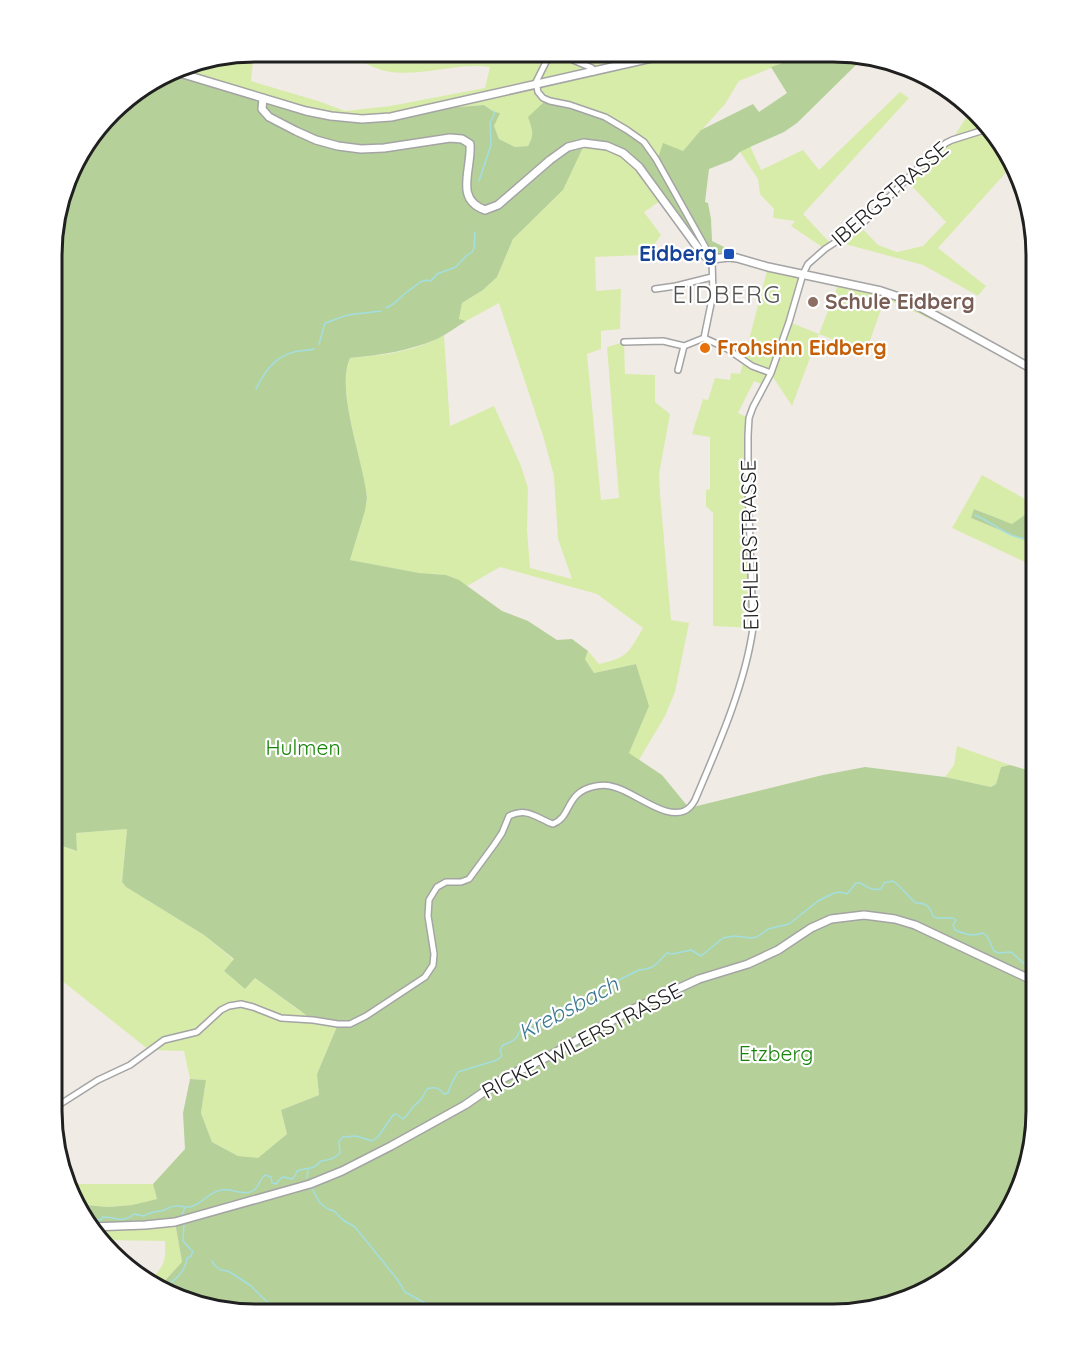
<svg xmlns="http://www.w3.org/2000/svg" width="1087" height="1366" viewBox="0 0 1087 1366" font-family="Quicksand,sans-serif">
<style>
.grass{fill:#d8ecaa}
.forest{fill:#b5d199}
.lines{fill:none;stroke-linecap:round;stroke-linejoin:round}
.stream{stroke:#a4dee0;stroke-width:1.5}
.minor-casing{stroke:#a4a4a4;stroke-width:8}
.tertiary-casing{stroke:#a4a4a4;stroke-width:10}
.minor{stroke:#fff;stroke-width:5}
.tertiary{stroke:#fff;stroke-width:7}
.transit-dot{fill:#1a4fb4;stroke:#fff;stroke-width:2}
.education-dot{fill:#8d6e63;stroke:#fff;stroke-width:2}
.food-dot{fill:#e8710a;stroke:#fff;stroke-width:2}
.labels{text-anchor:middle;stroke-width:4.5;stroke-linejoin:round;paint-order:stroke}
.street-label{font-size:21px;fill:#202020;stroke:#fff}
.transit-label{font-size:21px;font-weight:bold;fill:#164399;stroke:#fff;text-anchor:end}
.education-label{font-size:21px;font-weight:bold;fill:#785e54;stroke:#fff;text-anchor:start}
.food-label{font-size:21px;font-weight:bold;fill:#c56008;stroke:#fff;text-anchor:start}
.park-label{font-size:21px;fill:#168407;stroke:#fff}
.water-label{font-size:22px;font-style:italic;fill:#3c7993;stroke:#fff}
.quarter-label{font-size:24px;letter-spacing:1.5px;fill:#535353;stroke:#fff}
.rim{fill:none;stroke:#202020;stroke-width:3}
</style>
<rect width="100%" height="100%" fill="#f1ebe6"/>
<path class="grass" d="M 254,51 L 251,81 L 318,101 L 345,111 L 390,106 L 485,88 L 490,67 C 456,62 420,78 385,71 C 370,67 356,58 342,51 L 809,53 L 739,81 L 725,104 L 683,151 L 658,158 L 529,120 C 534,130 534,137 528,146 L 515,147 L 499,139 L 494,126 L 494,112 L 484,105 L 457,107 L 457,103 L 391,117 L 331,116 L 173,71 L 189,62 Z
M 900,92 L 909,98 L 803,214 L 832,245 L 825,249 L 791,226 L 795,221 L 773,218 L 774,209 L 760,194 L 758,179 L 740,152 L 750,146 L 761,170 L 803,150 L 819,170 Z
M 970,111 L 1009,153 L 1013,169 L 1011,167 L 938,248 L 986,286 L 978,296 L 923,265 L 845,244 L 840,239 L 860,226 L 878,245 L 897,252 L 923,246 L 946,222 L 906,180 L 952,140 Z
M 584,143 L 607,146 L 639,167 L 662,200 L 644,212 L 661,235 L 648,253 L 643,255 L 595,257 L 596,291 L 621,289 L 620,329 L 601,331 L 601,349 L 587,354 L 601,500 L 619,498 L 607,347 L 624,342 L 625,374 L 655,375 L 655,402 L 670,414 L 659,474 L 660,494 L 671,620 L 689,623 L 675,692 L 665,716 L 639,760 L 629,753 L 648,706 L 636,664 L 594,673 L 585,659 L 588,651 L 599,664 C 629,657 628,653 643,628 L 597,594 L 500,567 L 467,586 C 447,571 439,576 417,573 C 394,569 372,564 350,560 L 365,511 L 367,498 C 364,463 335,389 350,358 C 382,355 416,352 444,335 L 450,426 L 494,406 L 521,466 L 528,488 L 527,530 L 530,568 L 572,579 L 558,539 L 554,476 L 544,439 L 499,303 L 466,321 L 459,320 L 462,303 L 483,290 L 497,277 L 513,239 L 563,190 Z
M 768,267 L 803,274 L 789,322 L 819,334 L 839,282 L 881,291 L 945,320 L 943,325 L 885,298 L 866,352 L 819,334 L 792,406 L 771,374 L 764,385 L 754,381 L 738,413 L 749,418 L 753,628 L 713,626 L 713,513 L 706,506 L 706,490 L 710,489 L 710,437 L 692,434 L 703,399 L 708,400 L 715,378 L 730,380 L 731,373 L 740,374 Z
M 982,475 L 1036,505 L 1036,507 L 1012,525 L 975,509 L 971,518 L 1036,545 L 1036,567 L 952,528 Z
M 957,746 L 1010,765 L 1001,767 L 996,784 L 991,787 L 945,777 L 954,765 Z
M 127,829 L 122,882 L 126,887 L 204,935 L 234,960 L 224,971 L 245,989 L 255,978 L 300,1011 L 338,1024 L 317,1074 L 319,1095 L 281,1110 L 287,1134 L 258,1159 L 238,1156 L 212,1142 L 201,1113 L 206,1080 L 190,1079 L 184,1051 L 149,1050 L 51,972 L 52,838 L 59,845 L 76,851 L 76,833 Z
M 70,1184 L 153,1184 L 157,1199 L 132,1205 L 108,1207 L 76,1204 Z
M 175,1222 L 182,1262 L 159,1287 L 147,1283 C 164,1266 166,1264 165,1241 L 103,1240 L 91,1227 Z"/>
<path class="forest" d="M 809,53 L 861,53 L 856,65 L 797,123 L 784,132 L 750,147 L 740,152 L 732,160 L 709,169 L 705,202 L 708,203 L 711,219 L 712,241 L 728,249 L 727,258 L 705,256 L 639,167 L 623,153 L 585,143 L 563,190 L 513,239 L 497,277 L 483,290 L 462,303 L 459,319 L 466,321 C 456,327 447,334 437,339 C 409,351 381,355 350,358 C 335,390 364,462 367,498 L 365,511 L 350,560 L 419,573 L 446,575 L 459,580 L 502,611 L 528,621 L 557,640 L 572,639 L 588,651 L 585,659 L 594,673 L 636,664 L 649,706 L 629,753 L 662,775 L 689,808 L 823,775 L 865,767 L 945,777 L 991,787 L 996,784 L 1001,767 L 1010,765 L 1034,772 L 1036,768 L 1036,1125 L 1002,1224 L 934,1288 L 846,1315 L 241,1315 L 159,1287 L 182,1262 L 175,1222 L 91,1227 L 78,1213 L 76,1204 L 108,1207 L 132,1205 L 157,1199 L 153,1184 L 185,1149 L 183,1113 L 190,1079 L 206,1080 L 201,1113 L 212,1142 L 238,1156 L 258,1158 L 287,1134 L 281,1110 L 319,1095 L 317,1074 L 338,1024 L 313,1020 L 255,978 L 245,989 L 224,971 L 234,959 L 204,935 L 126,887 L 122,882 L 127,829 L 76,833 L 77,851 L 59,845 L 52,838 L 52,797 L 53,793 L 52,793 L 53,227 L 78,153 L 121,101 L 173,71 L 306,111 L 362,119 L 457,103 L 458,107 L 484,105 L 494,112 L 500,113 L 494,126 L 499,139 L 515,147 L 528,146 C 535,135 532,129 528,117 L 544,102 L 550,101 L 588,111 L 627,130 L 658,158 L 663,143 L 683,151 L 701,130 L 753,104 L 759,112 L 787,93 L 771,67 L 801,57 Z
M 1036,507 L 1036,545 L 971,518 L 974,509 L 1012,524 Z"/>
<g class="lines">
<path class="stream" d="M 479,181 L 491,145 L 490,122 L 494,115 L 494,111
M 386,308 C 398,303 398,298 407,292 C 412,288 416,286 420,282 L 427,280 L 431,281 L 437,274 L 456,267 L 466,256 L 472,252 L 474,248 L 475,232
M 319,344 L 325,323 C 332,321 338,318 345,316 C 355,313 370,313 381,311
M 256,389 C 264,372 275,356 294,352 C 300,350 307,351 314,349
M 975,515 C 995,523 1006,538 1029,539
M 307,1178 L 308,1170
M 311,1187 L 320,1203 L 328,1209 L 334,1211 L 343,1220 L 355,1227 L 397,1279 L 405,1292 L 425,1303 L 442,1306 L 479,1305 L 533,1310 L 542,1307 L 560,1311 L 563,1315
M 80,1215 L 101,1220 L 103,1217 C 116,1217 122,1224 134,1214 L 144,1216 C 151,1211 154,1212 161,1211 C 166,1210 170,1206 175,1206 C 181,1205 187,1209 193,1206 C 204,1202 210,1191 222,1190 C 233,1188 244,1197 254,1190 C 259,1187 259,1180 265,1175 L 271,1177 L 272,1183 L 276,1184 L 281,1178 L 284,1177 L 292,1179 L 295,1176 L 297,1171 C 307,1167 313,1171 321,1161 C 329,1160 334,1159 340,1153 L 339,1141 L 343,1137 L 356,1136 L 372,1141 L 378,1137 L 393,1115 L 396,1114 L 403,1119 C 408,1115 410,1110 414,1106 C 421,1100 422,1099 427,1089 C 435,1086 439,1088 444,1094 L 448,1093 C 450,1084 454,1080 458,1072 L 497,1060 L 502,1056 L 500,1050 L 503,1045 C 511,1042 517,1040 519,1032 L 526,1027 L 536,1029 L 545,1023 L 550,1014 L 557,1009 L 572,1006 L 578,1007 L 582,1004 L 587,996 L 639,970 C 655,969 657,963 667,953 L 672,954 L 691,950 L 701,956 L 723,938 L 734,936 L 751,938 L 757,937 L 768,929 L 789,924 L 818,901 L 834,893 L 840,892 L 847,894 L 856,883 L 860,883 C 867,887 873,891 881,889 L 884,883 L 893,881 C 902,887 907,896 916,903 C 926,902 930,907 933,916 L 936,918 L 953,918 L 956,920 L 953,925 L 955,930 C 965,934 972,937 983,933 L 987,936 L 994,951 L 998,953 L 1011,952 L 1028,967 L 1036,965
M 182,1215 L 185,1207
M 212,1261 L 215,1266 L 221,1270 L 228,1271 L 250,1285 L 280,1315
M 163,1288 C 174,1281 185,1273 187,1258 L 190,1257 L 193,1252 L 183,1241 L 184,1223
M 443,1308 L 452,1315"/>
<defs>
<path id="minor" d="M 551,52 L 536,82 L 538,92 L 543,98 L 550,101 L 570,105 L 605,117 L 627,130 L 644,142 L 656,159 L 712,259 L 713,294 L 704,338
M 563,52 L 573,60 L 592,68 L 594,72
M 655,289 L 676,286 L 712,277
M 704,338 L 726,348 L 752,366 L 771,373
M 624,342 L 663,341 L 684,346
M 678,370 L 684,346 L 704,338
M 51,1110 L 98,1080 L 130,1065 L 164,1040 L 197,1032 L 221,1010 L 229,1006 L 241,1004 L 253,1007 L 281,1018 L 313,1020 L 338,1024 L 350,1024 L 366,1016 L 425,977 L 433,965 L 434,954 L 428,916 L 429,900 L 437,887 L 446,882 L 461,882 L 469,879 L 494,845 L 502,833 L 509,816 C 528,807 536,818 553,824 C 573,816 564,792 596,786 C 601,785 609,785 614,787 C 634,791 671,826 690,807 C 692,805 694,802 695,800 C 718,746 745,685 753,628 L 748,485 L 748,435 L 749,418 L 753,407 L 771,373 L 789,322 L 803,274 L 808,264 L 825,249 L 860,226 L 930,156 L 946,143 L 952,140 L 987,129"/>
<path id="tertiary" d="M 173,71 L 306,111 L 331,116 L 362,119 L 391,117 L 678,52
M 263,98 L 262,109 L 269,117 L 296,131 L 316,140 L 338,146 L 361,149 L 384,148 L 450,138 L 462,139 L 470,144 C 472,170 454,199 485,210 L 498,205 L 550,160 L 568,147 L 584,143 L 607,146 L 623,153 L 639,167 L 701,252 L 705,256 L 712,259 L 729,257 L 737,258 L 768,267 L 881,291 L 905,299 L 951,324 L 1036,371
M 91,1227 L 145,1225 L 175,1222 L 310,1184 L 342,1171 L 391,1146 L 465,1105 L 504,1078 L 551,1055 L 629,1011 L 699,979 L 748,964 L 778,950 L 811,928 L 831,919 L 864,915 L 895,919 L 915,925 L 1036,982"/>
</defs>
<use href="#minor" class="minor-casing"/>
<use href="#tertiary" class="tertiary-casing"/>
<use href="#minor" class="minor"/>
<use href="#tertiary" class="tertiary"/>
</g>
<rect class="transit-dot" x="723" y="248" width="12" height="12" rx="3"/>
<circle class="education-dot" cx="813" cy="302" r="6"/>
<circle class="food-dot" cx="705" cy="348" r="6"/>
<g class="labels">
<g class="street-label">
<text transform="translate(890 194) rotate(-41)" y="7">IBERGSTRASSE</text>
<text transform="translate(750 545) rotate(-91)" y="7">EICHLERSTRASSE</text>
<text transform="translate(582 1041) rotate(-28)" y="7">RICKETWILERSTRASSE</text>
</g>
<g class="transit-label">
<text x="717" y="261">Eidberg</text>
</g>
<g class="education-label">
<text x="825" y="309">Schule Eidberg</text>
</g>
<g class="food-label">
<text x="717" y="355">Frohsinn Eidberg</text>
</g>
<g class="park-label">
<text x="303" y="755">Hulmen</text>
<text x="776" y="1061">Etzberg</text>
</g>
<g class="water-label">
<text transform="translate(568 1008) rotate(-28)" y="8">Krebsbach</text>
</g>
<g class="quarter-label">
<text x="727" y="303">EIDBERG</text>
</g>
</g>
<path d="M0 0H1087V1366H0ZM255 62H833A193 193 0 0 1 1026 255V1111A193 193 0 0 1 833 1304H255A193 193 0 0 1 62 1111V255A193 193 0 0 1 255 62Z" fill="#fff" fill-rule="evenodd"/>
<path class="rim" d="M255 62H833A193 193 0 0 1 1026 255V1111A193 193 0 0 1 833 1304H255A193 193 0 0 1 62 1111V255A193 193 0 0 1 255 62Z"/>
</svg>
